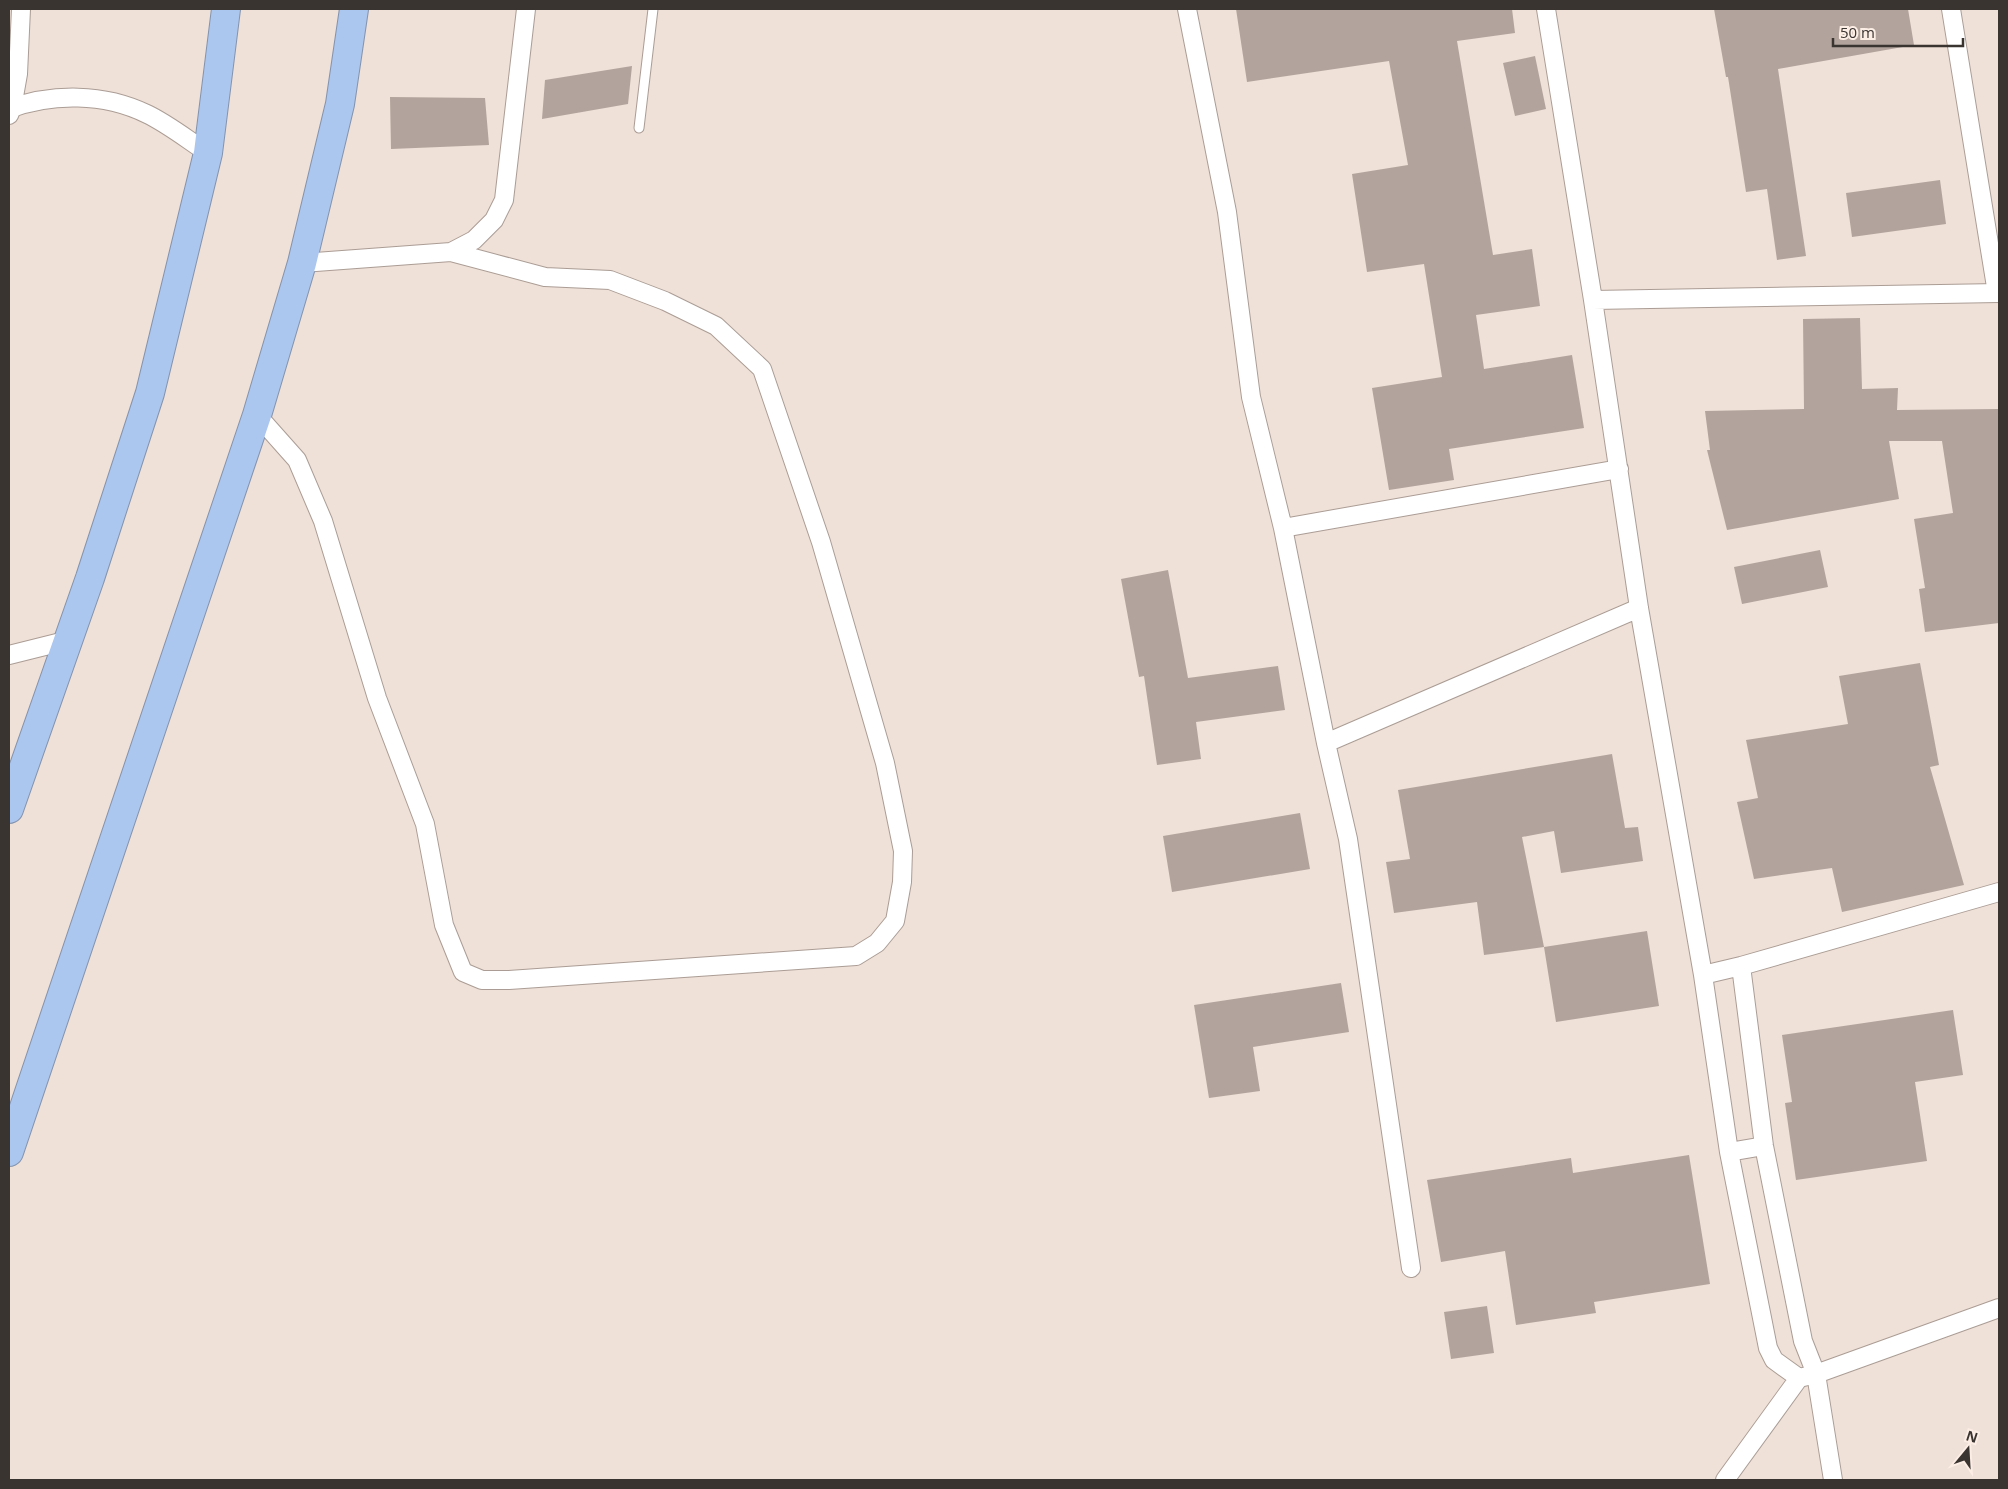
<svg xmlns="http://www.w3.org/2000/svg" width="2008" height="1489" viewBox="0 0 2008 1489" font-family="'Open Sans',sans-serif">
<style>
.building{fill:#b2a49c}
.lines{fill:none;stroke-linecap:round;stroke-linejoin:round}
.lane-casing{stroke:#ab9d95;stroke-width:11}
.street-casing{stroke:#ab9d95;stroke-width:20}
.highway-casing{stroke:#8393ac;stroke-width:30}
.lane{stroke:#fff;stroke-width:9}
.street{stroke:#fff;stroke-width:18}
.highway{stroke:#abc6ef;stroke-width:28}
</style>
<rect width="100%" height="100%" fill="#efe0d8"/>
<path class="building" d="M 1236,9 L 1512,9 L 1515,33 L 1457,41 L 1493,255 L 1532,249 L 1540,306 L 1476,315 L 1484,369 L 1572,355 L 1584,428 L 1449,449 L 1454,480 L 1389,490 L 1372,388 L 1442,377 L 1424,264 L 1367,272 L 1352,174 L 1408,165 L 1389,61 L 1247,82 Z
M 1714,9 L 1908,9 L 1914,45 L 1778,69 L 1806,256 L 1777,260 L 1767,189 L 1746,192 L 1728,77 L 1726,77 Z
M 1535,56 L 1546,109 L 1515,116 L 1503,63 Z
M 632,66 L 628,104 L 542,119 L 545,80 Z
M 390,97 L 485,98 L 489,145 L 391,149 Z
M 1940,180 L 1946,224 L 1852,237 L 1846,193 Z
M 1860,318 L 1862,389 L 1898,388 L 1897,410 L 1999,409 L 1999,623 L 1925,632 L 1919,589 L 1925,588 L 1914,519 L 1953,513 L 1942,441 L 1889,441 L 1899,499 L 1727,530 L 1707,450 L 1710,450 L 1705,411 L 1804,409 L 1803,319 Z
M 1820,550 L 1828,587 L 1742,604 L 1734,567 Z
M 1168,570 L 1188,678 L 1278,666 L 1285,710 L 1196,722 L 1201,759 L 1157,765 L 1144,676 L 1139,677 L 1121,579 Z
M 1920,663 L 1939,765 L 1930,767 L 1964,885 L 1842,912 L 1832,868 L 1754,879 L 1737,802 L 1758,798 L 1746,740 L 1848,724 L 1839,676 Z
M 1612,754 L 1625,828 L 1638,827 L 1643,861 L 1561,873 L 1554,831 L 1522,837 L 1544,947 L 1484,955 L 1477,902 L 1394,913 L 1386,862 L 1410,859 L 1398,790 Z
M 1300,813 L 1310,869 L 1172,892 L 1163,836 Z
M 1647,931 L 1659,1006 L 1556,1022 L 1544,947 Z
M 1341,983 L 1349,1032 L 1253,1047 L 1260,1091 L 1209,1098 L 1194,1005 Z
M 1953,1010 L 1963,1075 L 1915,1082 L 1927,1161 L 1796,1180 L 1785,1103 L 1792,1102 L 1782,1035 Z
M 1689,1155 L 1710,1284 L 1594,1302 L 1596,1313 L 1516,1325 L 1505,1251 L 1441,1262 L 1427,1180 L 1571,1158 L 1573,1173 Z
M 1487,1306 L 1494,1353 L 1451,1359 L 1444,1312 Z"/>
<g class="lines">
<defs>
<path id="lane" d="M 639,128 L 653,9"/>
<path id="street" d="M 1187,9 L 1227,212 L 1251,397 L 1283,528 L 1326,743
M 1546,9 L 1593,300 L 1639,608 L 1703,975 L 1729,1152 L 1768,1348 L 1774,1360 L 1799,1378 L 1816,1374 L 1999,1308
M 1951,9 L 1997,293
M 9,109 C 52,93 104,93 147,114 C 168,124 188,140 208,153
M 9,115 L 12,108 L 18,74 L 21,9
M 302,263 L 451,252 L 474,240 L 494,220 L 504,200 L 526,9
M 1593,300 L 1999,293
M 257,415 L 297,460 L 323,521 L 377,698 L 425,824 L 444,925 L 463,972 L 482,980 L 509,980 L 856,956 L 877,943 L 895,921 L 902,882 L 903,851 L 885,763 L 821,542 L 762,369 L 716,326 L 665,301 L 610,280 L 545,277 L 451,252
M 1283,528 L 1619,469
M 9,655 L 69,640
M 1741,966 L 1764,1146 L 1803,1341 L 1816,1374 L 1833,1480
M 1703,975 L 1741,966 L 1999,892
M 1729,1152 L 1764,1146
M 1411,1268 L 1348,839 L 1326,743 L 1639,608
M 1725,1480 L 1799,1378"/>
<path id="highway" d="M 9,809 L 90,578 L 150,393 L 208,153 L 226,9
M 9,1152 L 257,415 L 302,263 L 340,104 L 354,9"/>
</defs>
<use href="#lane" class="lane-casing"/>
<use href="#street" class="street-casing"/>
<use href="#highway" class="highway-casing"/>
<use href="#lane" class="lane"/>
<use href="#street" class="street"/>
<use href="#highway" class="highway"/>
</g>
<rect width="2008" height="1489" fill="none" stroke="#3a3431" stroke-width="20"/>
<g transform="translate(1968 1449) rotate(18)" stroke="#fcede5" stroke-width="4" paint-order="stroke">
<path d="M0-4L9 19L0 12L-9 19Z" fill="#3a3431"/>
<text y="-8" font-size="14" font-weight="bold" text-anchor="middle" fill="#3a3431">N</text>
</g>
<path d="M1833 38v8h130v-8" fill="none" stroke="#3a3431" stroke-width="2.5"/>
<text x="1840" y="38" font-size="15" fill="#3a3431" stroke="#fcede5" stroke-width="4" paint-order="stroke">50 m</text>
</svg>
